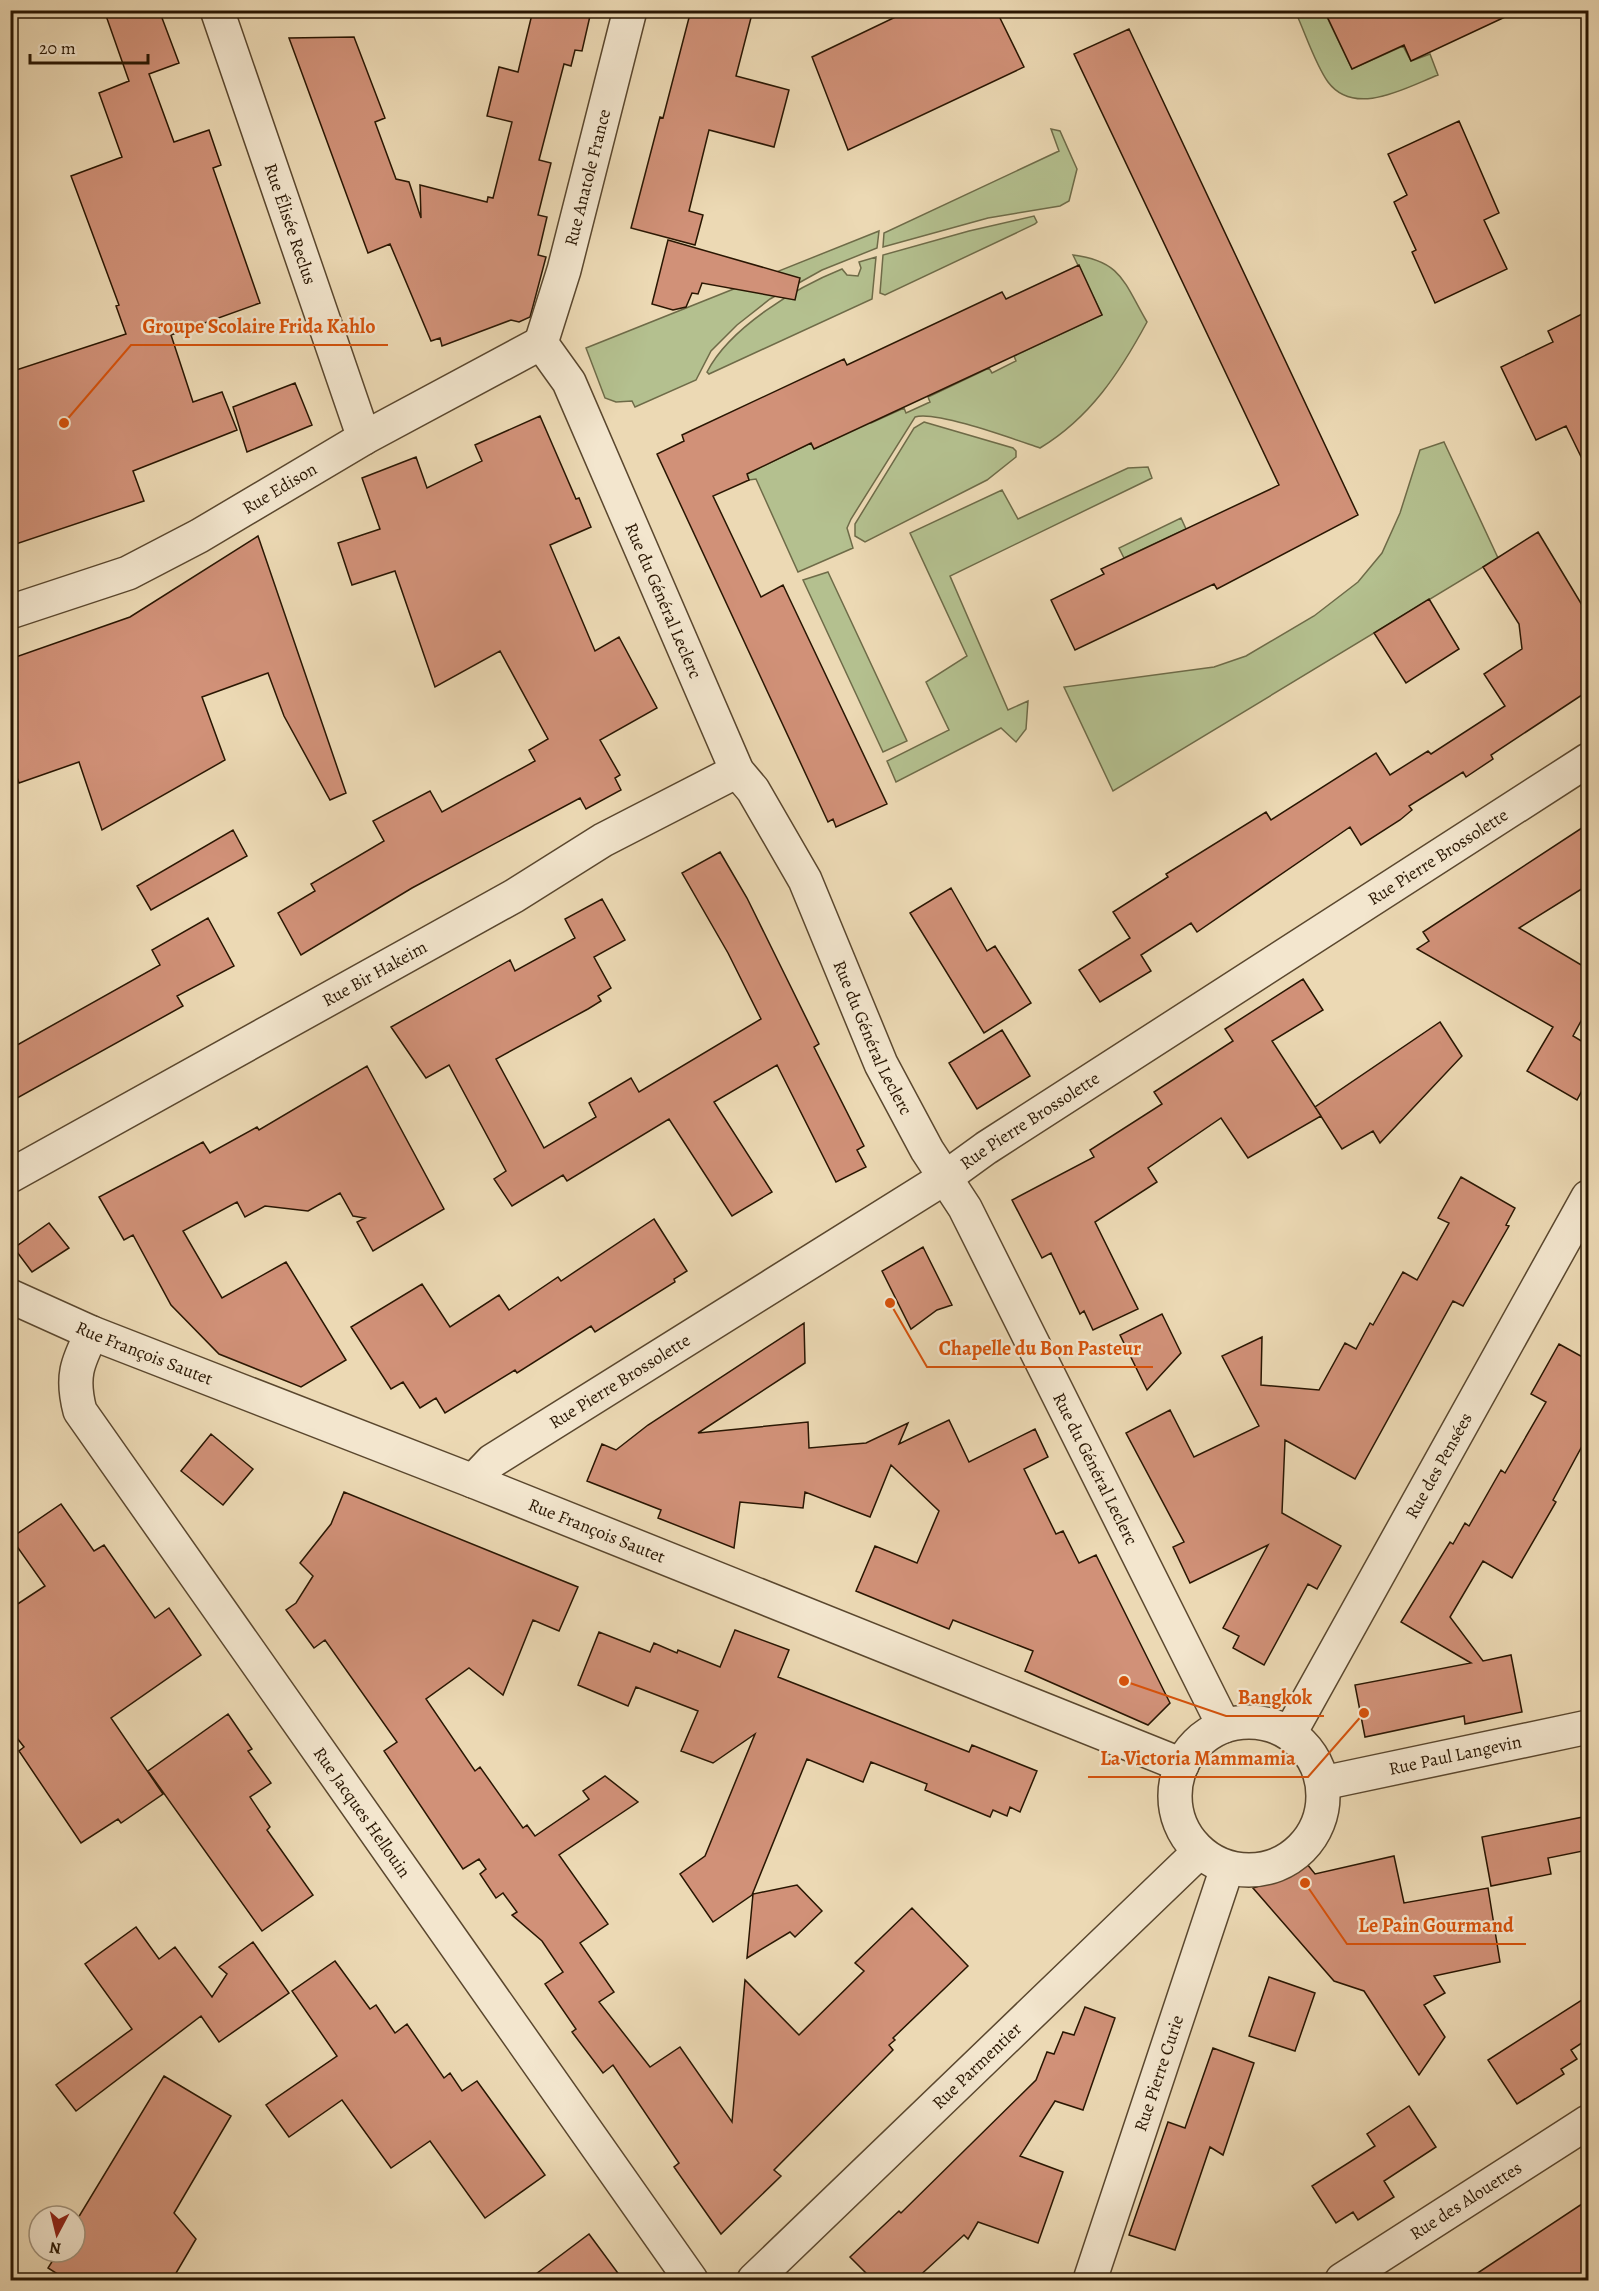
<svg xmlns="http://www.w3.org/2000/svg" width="1599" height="2291" viewBox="0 0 1599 2291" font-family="Alegreya,serif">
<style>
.green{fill:#b4c08f;stroke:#6e6b48;stroke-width:1.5}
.building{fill:#d19178;stroke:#291602;stroke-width:1.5}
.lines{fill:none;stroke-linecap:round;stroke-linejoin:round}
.minor-casing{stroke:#5a472e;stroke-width:36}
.minor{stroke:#f3e6ce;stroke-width:33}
.labels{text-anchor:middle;stroke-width:4.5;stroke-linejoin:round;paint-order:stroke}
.street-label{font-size:18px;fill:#291602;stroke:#f3e6ce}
.leader{fill:none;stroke:#d5520b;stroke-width:2}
.callout-dot{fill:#d5520b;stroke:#f3e6ce;stroke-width:2}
.callout-label{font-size:20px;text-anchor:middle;font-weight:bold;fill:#d5520b;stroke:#f3e6ce;stroke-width:4.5;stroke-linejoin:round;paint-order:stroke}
</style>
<rect width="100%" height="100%" fill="#ecd9b4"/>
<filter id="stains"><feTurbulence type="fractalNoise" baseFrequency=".00333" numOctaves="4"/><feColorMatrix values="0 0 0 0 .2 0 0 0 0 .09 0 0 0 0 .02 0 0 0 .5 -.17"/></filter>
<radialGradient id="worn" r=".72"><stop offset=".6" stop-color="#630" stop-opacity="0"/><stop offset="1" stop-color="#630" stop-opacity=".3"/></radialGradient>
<path class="green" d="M 1295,11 L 1324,11 L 1352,69 L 1403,46 L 1411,61 L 1430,54 L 1438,75 C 1407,87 1355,118 1328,82 C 1315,64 1305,32 1295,11 Z
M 1051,129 L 1060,131 L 1077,169 L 1069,201 L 1060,206 L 988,218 L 883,247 L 884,233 L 1059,151 Z
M 1034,216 L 1037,222 L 1035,224 L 885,295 L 880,293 L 883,255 L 969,231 Z
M 879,231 L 877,248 L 822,270 L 770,299 L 737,325 L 711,351 L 696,380 L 635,407 L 632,401 L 616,402 L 605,398 L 586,348 Z
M 1073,255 C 1122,261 1124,283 1147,322 C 1120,372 1090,418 1040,448 C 1016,440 935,410 915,417 L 851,519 L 847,528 L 853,548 L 798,572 L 756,479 L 749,480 L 747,474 L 811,443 L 814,449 L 839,437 L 868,416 L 871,423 L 904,408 L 906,413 L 930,402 L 928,397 L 989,368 L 992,373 L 1016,361 L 1014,356 L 1102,315 Z
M 876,257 L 872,299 L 709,374 L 707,372 C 730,327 797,287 842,269 L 847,275 L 858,276 L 861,268 L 859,262 Z
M 924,422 L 1013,448 L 1016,451 L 1016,457 L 987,480 L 865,542 L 855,536 L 855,524 L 914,428 Z
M 1444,442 L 1498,558 L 1113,791 L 1064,687 L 1214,667 L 1246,656 L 1314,616 L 1358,582 L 1382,553 L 1400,513 L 1420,450 Z
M 1148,467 L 1152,478 L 950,576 L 1008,710 L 1028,701 L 1026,729 L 1016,742 L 1001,728 L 896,782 L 887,761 L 949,730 L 926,682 L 967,656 L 910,533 L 1002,490 L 1018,519 L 1128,468 Z
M 1181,518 L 1186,529 L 1124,558 L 1119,548 Z
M 828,572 L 907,741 L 883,752 L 803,580 Z"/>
<path class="building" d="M 104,10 L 159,10 L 179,63 L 149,74 L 174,142 L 209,130 L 221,165 L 213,168 L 260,303 L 171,335 L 193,402 L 222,392 L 237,430 L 133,471 L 144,501 L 10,546 L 10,372 L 126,334 L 116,306 L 119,305 L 71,176 L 122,157 L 99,93 L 129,81 Z
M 533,10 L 569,10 L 590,16 L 582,51 L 575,50 L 571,66 L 564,64 L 539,160 L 551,163 L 538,215 L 547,217 L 538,255 L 546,257 L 533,306 L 530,317 L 519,322 L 511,320 L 442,346 L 440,338 L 431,341 L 390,244 L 368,253 L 289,38 L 354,37 L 385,118 L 375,122 L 396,179 L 409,182 L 421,218 L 420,185 L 487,202 L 488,197 L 493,198 L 512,122 L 487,116 L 499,67 L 518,72 Z
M 691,10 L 753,10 L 736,76 L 789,90 L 774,147 L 709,130 L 689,211 L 703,215 L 695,245 L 631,228 L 660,117 L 663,118 Z
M 910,10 L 996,10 L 1024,67 L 848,150 L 812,57 Z
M 1324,10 L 1520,10 L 1411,61 L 1404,45 L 1352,69 Z
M 1129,29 L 1358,515 L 1217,589 L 1214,584 L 1075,650 L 1051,600 L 1104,574 L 1101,569 L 1279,485 L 1074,54 Z
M 1459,121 L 1499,213 L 1484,220 L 1507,269 L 1435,303 L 1412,252 L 1416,250 L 1394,202 L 1407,195 L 1388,154 Z
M 668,240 L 800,278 L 795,300 L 702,283 L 698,294 L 692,293 L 686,307 L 673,310 L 652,304 Z
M 1079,265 L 1102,315 L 814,449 L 811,443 L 747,474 L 749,480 L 713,496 L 761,597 L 783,585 L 887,804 L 836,827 L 833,819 L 828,822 L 657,454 L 684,441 L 682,435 L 844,359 L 847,365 L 1002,292 L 1006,299 Z
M 1588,311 L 1588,471 L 1566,426 L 1536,440 L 1501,367 L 1553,342 L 1548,331 Z
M 295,383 L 312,425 L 247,452 L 233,407 Z
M 540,416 L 576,499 L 579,498 L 591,527 L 550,545 L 595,651 L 619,637 L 657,708 L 600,740 L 620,775 L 615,778 L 621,790 L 586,809 L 580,798 L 412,888 L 301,955 L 278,913 L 315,891 L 311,884 L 384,841 L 373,821 L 430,791 L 442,812 L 535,761 L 529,750 L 548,739 L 500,651 L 435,687 L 395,571 L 352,585 L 338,543 L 380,529 L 362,478 L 416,457 L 427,488 L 482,461 L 475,445 Z
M 1538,532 L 1588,615 L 1588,691 L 1491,755 L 1493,759 L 1466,777 L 1463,772 L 1409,806 L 1412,810 L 1400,820 L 1361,845 L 1350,827 L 1197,932 L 1191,923 L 1141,955 L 1151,971 L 1100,1002 L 1079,970 L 1130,938 L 1113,912 L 1168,877 L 1166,874 L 1266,812 L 1271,820 L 1376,753 L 1390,775 L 1428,751 L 1431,754 L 1505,706 L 1484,674 L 1522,649 L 1519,624 L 1483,567 Z
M 258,536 L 346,793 L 330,800 L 284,716 L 268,673 L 202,697 L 225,760 L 102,830 L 79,762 L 19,783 L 10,757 L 10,659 L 130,617 Z
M 1429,599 L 1459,649 L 1406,683 L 1374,633 Z
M 1588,824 L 1588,885 L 1519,928 L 1588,969 L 1588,1008 L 1573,1036 L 1588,1045 L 1588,1079 L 1577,1100 L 1527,1071 L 1553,1027 L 1417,949 L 1429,941 L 1423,932 Z
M 233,830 L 247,856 L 151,910 L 137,886 Z
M 720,852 L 747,898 L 819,1044 L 814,1047 L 864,1146 L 857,1150 L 866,1167 L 836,1182 L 777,1065 L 714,1102 L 772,1192 L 732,1216 L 669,1119 L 567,1181 L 563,1175 L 512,1206 L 494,1179 L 506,1171 L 449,1065 L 426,1078 L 391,1027 L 510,960 L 515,971 L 575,938 L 565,919 L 602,899 L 625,940 L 594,957 L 611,988 L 598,996 L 601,1001 L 588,1009 L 496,1059 L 544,1148 L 596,1117 L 589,1103 L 631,1078 L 639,1092 L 761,1019 L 728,953 L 682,873 Z
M 951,888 L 987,951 L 995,946 L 1031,1003 L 984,1033 L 910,913 Z
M 208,918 L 234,966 L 177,996 L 183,1006 L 10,1102 L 10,1049 L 160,965 L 152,950 Z
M 1303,979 L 1323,1010 L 1272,1041 L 1321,1116 L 1248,1158 L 1221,1118 L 1148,1168 L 1157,1182 L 1095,1222 L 1138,1309 L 1093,1330 L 1084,1311 L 1080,1314 L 1051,1253 L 1042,1258 L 1012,1200 L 1094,1157 L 1090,1150 L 1162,1104 L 1154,1092 L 1233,1041 L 1225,1029 Z
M 1440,1022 L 1462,1056 L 1380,1143 L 1373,1131 L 1342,1149 L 1315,1107 Z
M 1002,1030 L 1030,1076 L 977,1109 L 949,1063 Z
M 367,1066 L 444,1209 L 373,1251 L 357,1222 L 365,1218 L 353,1216 L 340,1193 L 308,1211 L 265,1206 L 245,1217 L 237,1202 L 183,1231 L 222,1298 L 286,1262 L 346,1360 L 301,1387 L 219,1354 L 171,1305 L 133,1235 L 124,1240 L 99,1197 L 203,1142 L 210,1153 L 257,1127 L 259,1130 Z
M 1461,1177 L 1515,1208 L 1506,1225 L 1509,1226 L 1463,1306 L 1453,1301 L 1355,1479 L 1285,1440 L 1282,1513 L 1341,1546 L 1317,1589 L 1308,1584 L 1264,1665 L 1233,1648 L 1239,1636 L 1223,1628 L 1268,1545 L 1190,1583 L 1173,1547 L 1184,1542 L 1126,1433 L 1170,1410 L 1194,1457 L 1259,1426 L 1222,1356 L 1262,1337 L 1261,1385 L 1319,1390 L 1345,1343 L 1356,1349 L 1370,1323 L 1373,1325 L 1403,1272 L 1417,1280 L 1449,1223 L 1438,1218 Z
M 654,1219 L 687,1271 L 674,1279 L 675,1282 L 595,1332 L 591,1326 L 517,1373 L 515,1370 L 445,1413 L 436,1398 L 420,1408 L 403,1382 L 391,1389 L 351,1327 L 422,1284 L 450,1327 L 499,1295 L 509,1310 L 558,1277 L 561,1281 Z
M 49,1223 L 69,1248 L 32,1272 L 14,1248 Z
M 923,1247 L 952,1305 L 937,1310 L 911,1329 L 882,1271 Z
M 1162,1314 L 1181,1353 L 1147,1390 L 1120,1335 Z
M 804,1323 L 805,1363 L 698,1433 L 808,1422 L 809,1448 L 866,1443 L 908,1423 L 899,1444 L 949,1420 L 969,1462 L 1035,1429 L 1048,1457 L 1024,1469 L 1056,1534 L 1063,1531 L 1079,1563 L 1096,1555 L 1170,1703 L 1148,1725 L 1025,1671 L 1033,1651 L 953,1620 L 949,1629 L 856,1591 L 875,1546 L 917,1563 L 939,1511 L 891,1465 L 870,1517 L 805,1492 L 803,1508 L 740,1502 L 734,1548 L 658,1518 L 661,1510 L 587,1481 L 602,1444 L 616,1450 L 648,1425 Z
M 1559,1344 L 1588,1360 L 1588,1435 L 1553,1500 L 1556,1502 L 1512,1578 L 1483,1561 L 1450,1617 L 1483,1661 L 1511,1655 L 1522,1712 L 1465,1724 L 1464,1716 L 1365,1737 L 1355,1685 L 1471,1663 L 1401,1622 L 1450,1542 L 1453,1544 L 1465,1523 L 1469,1526 L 1501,1470 L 1505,1473 L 1546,1402 L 1531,1394 Z
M 211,1434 L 253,1469 L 223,1505 L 181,1471 Z
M 344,1492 L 578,1587 L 559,1631 L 533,1620 L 503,1695 L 469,1668 L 426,1699 L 475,1771 L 480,1767 L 523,1828 L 527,1825 L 535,1836 L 589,1799 L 583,1791 L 605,1776 L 638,1802 L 559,1855 L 608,1924 L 580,1943 L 614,1992 L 599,2002 L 650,2067 L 680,2047 L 732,2122 L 745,1980 L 799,2035 L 864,1971 L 855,1963 L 912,1908 L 968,1966 L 893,2038 L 895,2040 L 889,2045 L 893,2050 L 774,2170 L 781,2176 L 721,2234 L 674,2167 L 679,2163 L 613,2065 L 603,2073 L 572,2032 L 576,2029 L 545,1984 L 563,1972 L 542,1941 L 512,1915 L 517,1912 L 503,1893 L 496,1898 L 480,1874 L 486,1869 L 479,1859 L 463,1869 L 384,1751 L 397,1742 L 325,1640 L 314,1648 L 286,1610 L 296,1603 L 313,1576 L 300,1563 L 331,1524 Z
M 61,1504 L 94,1551 L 104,1545 L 155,1618 L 169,1608 L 201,1655 L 111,1718 L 163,1794 L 121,1823 L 118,1819 L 81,1843 L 19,1751 L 24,1747 L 10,1729 L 10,1609 L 45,1586 L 11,1538 Z
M 735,1630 L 789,1650 L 778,1677 L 969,1752 L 972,1745 L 1037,1771 L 1020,1812 L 1010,1807 L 1007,1816 L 993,1810 L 990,1817 L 925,1790 L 927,1784 L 871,1762 L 863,1782 L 807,1759 L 752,1895 L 713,1922 L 680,1874 L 705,1856 L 755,1734 L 713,1763 L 681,1751 L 698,1711 L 636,1687 L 628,1706 L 578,1685 L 599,1632 L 650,1652 L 654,1643 L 677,1653 L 678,1650 L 720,1667 Z
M 228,1714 L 252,1749 L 248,1751 L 271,1783 L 250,1797 L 270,1827 L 267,1830 L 313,1895 L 262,1931 L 148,1771 Z
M 1588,1816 L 1588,1850 L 1548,1858 L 1551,1874 L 1491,1886 L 1482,1837 Z
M 1394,1856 L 1404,1903 L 1488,1888 L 1500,1962 L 1434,1976 L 1445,1993 L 1424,2005 L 1445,2037 L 1419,2075 L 1364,1991 L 1334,1981 L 1253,1888 L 1285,1878 L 1307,1864 L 1315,1874 Z
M 797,1885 L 822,1911 L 795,1937 L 790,1932 L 747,1958 L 753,1894 Z
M 136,1927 L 159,1959 L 175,1947 L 212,1997 L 227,1974 L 219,1967 L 253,1942 L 289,1993 L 219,2042 L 201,2016 L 76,2111 L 56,2085 L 132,2029 L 85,1964 Z
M 335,1961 L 370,2009 L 376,2005 L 395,2033 L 407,2024 L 444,2078 L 450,2073 L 462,2091 L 477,2081 L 545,2175 L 485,2218 L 430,2141 L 391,2168 L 342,2100 L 289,2137 L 266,2105 L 337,2056 L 292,1991 Z
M 1269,1977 L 1315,1993 L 1295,2051 L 1249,2036 Z
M 1588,1996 L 1588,2039 L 1571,2050 L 1577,2059 L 1561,2069 L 1564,2074 L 1517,2104 L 1488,2060 Z
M 1085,2007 L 1115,2018 L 1083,2110 L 1055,2101 L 1020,2156 L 1063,2172 L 1038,2243 L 978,2222 L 968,2239 L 964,2235 L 915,2280 L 873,2280 L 850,2257 L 899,2211 L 901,2213 L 1036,2080 L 1047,2052 L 1054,2054 L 1063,2032 L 1074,2035 Z
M 1213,2048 L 1254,2063 L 1223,2155 L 1210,2147 L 1175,2250 L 1129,2235 L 1168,2122 L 1185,2128 Z
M 164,2076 L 231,2116 L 174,2213 L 196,2239 L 172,2280 L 67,2280 L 48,2268 L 58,2252 L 75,2252 L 75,2223 Z
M 1409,2106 L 1436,2147 L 1384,2181 L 1394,2197 L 1358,2220 L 1353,2212 L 1336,2223 L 1312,2186 L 1375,2146 L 1367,2134 Z
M 1588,2200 L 1588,2280 L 1467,2280 Z
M 589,2234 L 623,2280 L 528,2280 Z"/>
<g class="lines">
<defs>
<g id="minor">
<path id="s1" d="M 217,10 L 364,438"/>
<path id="s2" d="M 541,343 L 569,382 L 737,771 L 753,790 L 805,880 L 881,1064 L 927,1150 L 965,1208 L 1224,1726"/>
<path id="s3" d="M 541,343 L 564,270 L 630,10"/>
<path id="s4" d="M 10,612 L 128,573 L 199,536 L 364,438 L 541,343"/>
<path id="s5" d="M 10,1176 L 514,896 L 603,840 L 737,771"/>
<path id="s6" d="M 10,1296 L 92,1333 L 473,1481 L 1182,1765"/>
<path id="s7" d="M 92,1333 C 77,1363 71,1377 80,1411 L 691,2280"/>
<path id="s8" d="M 473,1481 L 492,1461 L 946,1177 L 986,1148 L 1588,760"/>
<circle cx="1249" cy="1796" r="74"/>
<path id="s9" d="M 1290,1733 L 1588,1197"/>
<path id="s10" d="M 1323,1783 L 1588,1727"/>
<path id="s11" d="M 754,2280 L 1199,1852"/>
<path id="s12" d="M 1090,2280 L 1227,1868"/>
<path id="s13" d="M 1342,2280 L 1588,2122"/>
</g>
</defs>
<use href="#minor" class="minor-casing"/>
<use href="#minor" class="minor"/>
</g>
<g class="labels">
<g class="street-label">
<text dy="6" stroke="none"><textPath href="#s3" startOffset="172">Rue Anatole France</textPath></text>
<text dy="6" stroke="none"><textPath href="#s1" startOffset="226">Rue Élisée Reclus</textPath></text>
<text dy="6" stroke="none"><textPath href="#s4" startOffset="298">Rue Edison</textPath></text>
<text dy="6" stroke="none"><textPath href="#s2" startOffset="286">Rue du Général Leclerc</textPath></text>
<text dy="6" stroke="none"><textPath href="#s8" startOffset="1150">Rue Pierre Brossolette</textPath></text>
<text dy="6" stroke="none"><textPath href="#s5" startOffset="417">Rue Bir Hakeim</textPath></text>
<text dy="6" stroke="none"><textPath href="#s2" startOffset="772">Rue du Général Leclerc</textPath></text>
<text dy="6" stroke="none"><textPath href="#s8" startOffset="664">Rue Pierre Brossolette</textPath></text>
<text dy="6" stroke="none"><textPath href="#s6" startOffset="146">Rue François Sautet</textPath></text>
<text dy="6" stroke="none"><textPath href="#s8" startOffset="178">Rue Pierre Brossolette</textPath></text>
<text dy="6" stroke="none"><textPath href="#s9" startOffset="306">Rue des Pensées</textPath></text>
<text dy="6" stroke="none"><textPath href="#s2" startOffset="1258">Rue du Général Leclerc</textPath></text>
<text dy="6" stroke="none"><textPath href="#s6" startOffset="632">Rue François Sautet</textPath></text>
<text dy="6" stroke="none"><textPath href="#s10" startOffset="135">Rue Paul Langevin</textPath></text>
<text dy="6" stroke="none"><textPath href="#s7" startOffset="572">Rue Jacques Hellouin</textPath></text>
<text dy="6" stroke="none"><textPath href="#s11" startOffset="309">Rue Parmentier</textPath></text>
<text dy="6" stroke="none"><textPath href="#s12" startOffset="218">Rue Pierre Curie</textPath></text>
<text dy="6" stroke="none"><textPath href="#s13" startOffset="147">Rue des Alouettes</textPath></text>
</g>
</g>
<path class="leader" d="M64 423L131 345H388M890 1303L927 1367H1153M1124 1681L1226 1716H1324M1364 1713L1308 1777H1088M1305 1883L1347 1944H1526"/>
<g class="callout-dot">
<circle cx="64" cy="423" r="6"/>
<circle cx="890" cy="1303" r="6"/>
<circle cx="1124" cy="1681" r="6"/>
<circle cx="1364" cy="1713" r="6"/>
<circle cx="1305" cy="1883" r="6"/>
</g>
<g class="callout-label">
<text x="259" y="333">Groupe Scolaire Frida Kahlo</text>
<text x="1040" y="1355">Chapelle du Bon Pasteur</text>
<text x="1275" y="1704">Bangkok</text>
<text x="1198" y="1765">La Victoria Mammamia</text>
<text x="1436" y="1932">Le Pain Gourmand</text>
</g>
<rect width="1599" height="2291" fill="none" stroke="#ecd9b4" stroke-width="36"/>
<rect x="12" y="12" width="1575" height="2267" fill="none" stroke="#291602" stroke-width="3"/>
<rect x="18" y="18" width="1563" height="2255" fill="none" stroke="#291602" stroke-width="1.5"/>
<g transform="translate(57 2234) rotate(187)"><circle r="28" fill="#f3e6ce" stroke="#a2937c" stroke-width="1.5"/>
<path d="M0-4.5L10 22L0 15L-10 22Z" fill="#8f2418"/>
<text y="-9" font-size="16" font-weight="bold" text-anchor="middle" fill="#291602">N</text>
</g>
<path d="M30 54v9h118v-9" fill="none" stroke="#291602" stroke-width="3"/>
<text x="39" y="54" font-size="18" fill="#291602" stroke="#f3e6ce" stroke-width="4.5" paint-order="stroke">20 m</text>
<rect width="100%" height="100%" filter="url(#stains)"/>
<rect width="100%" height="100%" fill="url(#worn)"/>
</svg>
